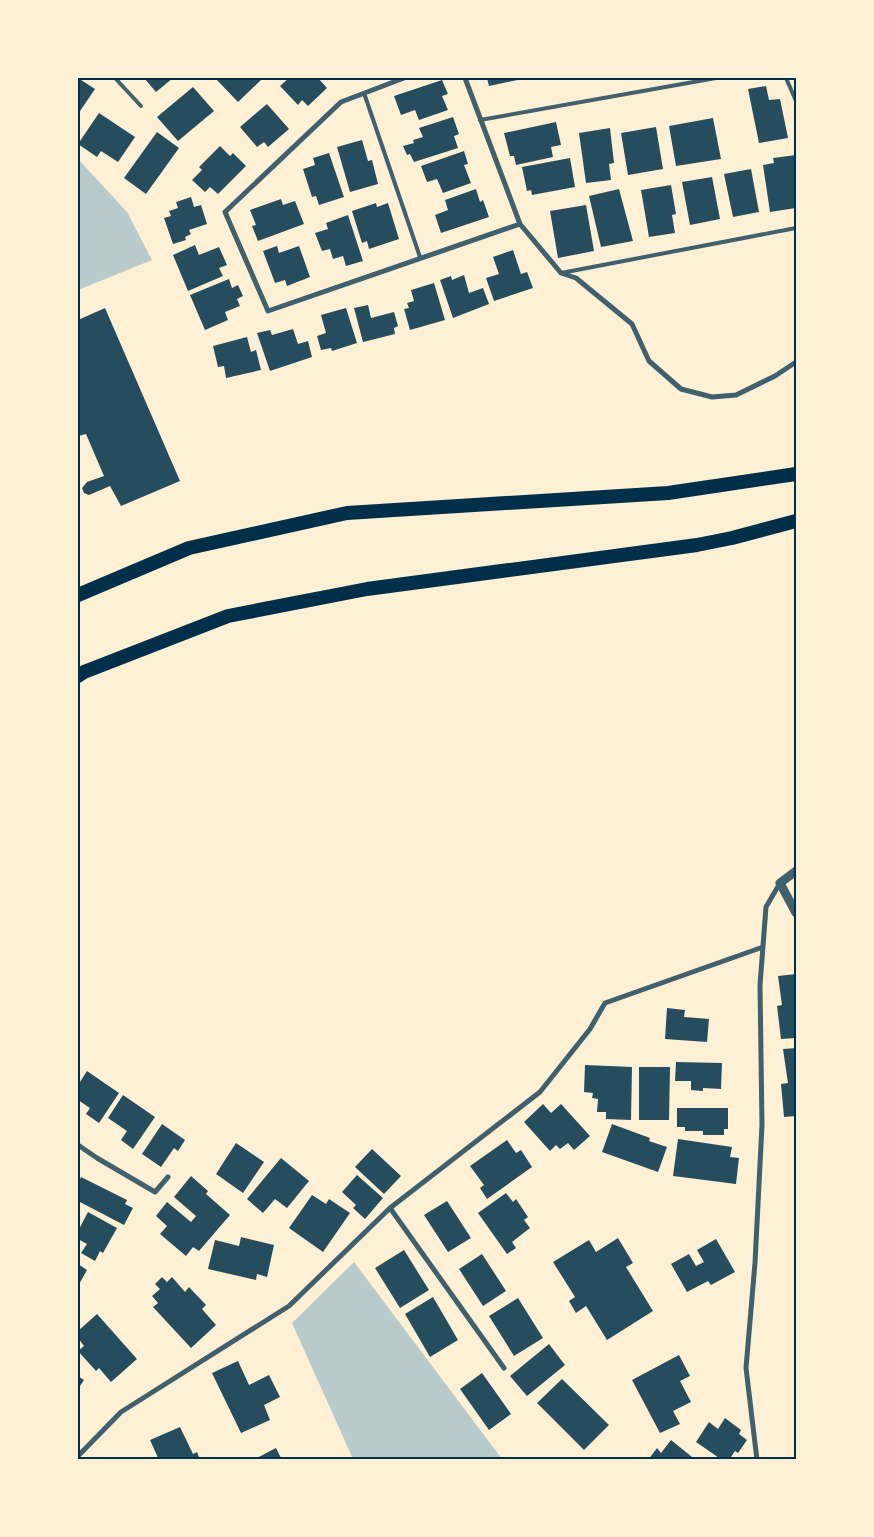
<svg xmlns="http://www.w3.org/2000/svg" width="874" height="1537" viewBox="0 0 874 1537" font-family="'Exo 2',sans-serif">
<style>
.green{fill:#b9caca}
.building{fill:#264d5e}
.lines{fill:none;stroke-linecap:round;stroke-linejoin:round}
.service{stroke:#3f606c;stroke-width:4}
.minor{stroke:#3f606c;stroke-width:5}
.tertiary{stroke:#3f606c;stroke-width:9}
.trunk{stroke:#003049;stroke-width:14}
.neatline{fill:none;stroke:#003049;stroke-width:2}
</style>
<rect width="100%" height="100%" fill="#fdf0d5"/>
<path class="green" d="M 78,159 L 127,212 L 152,260 L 78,290 Z
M 354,1262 L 502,1459 L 353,1459 L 292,1323 Z"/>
<path class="building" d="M 78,78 L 95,89 L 78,114 Z
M 144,78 L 173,78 L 156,92 Z
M 215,78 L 263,78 L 238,102 Z
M 289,78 L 318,78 L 327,88 L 308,106 L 302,100 L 298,105 L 280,86 Z
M 487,78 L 527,78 L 489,86 Z
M 442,80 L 448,94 L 442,96 L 448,110 L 419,120 L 415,110 L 401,115 L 394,96 Z
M 766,86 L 769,100 L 780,99 L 788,138 L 759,143 L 748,89 Z
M 193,87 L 214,111 L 178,141 L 157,117 Z
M 267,104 L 289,129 L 268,147 L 264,142 L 257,147 L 240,127 Z
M 99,113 L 135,137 L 118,162 L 101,151 L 97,157 L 78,144 Z
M 453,117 L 459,134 L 454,136 L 458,148 L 414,162 L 410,154 L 407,155 L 403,146 L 414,143 L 413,140 L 423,137 L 419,128 Z
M 713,118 L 721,159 L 676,166 L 669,126 Z
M 556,122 L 561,145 L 551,147 L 553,157 L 516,165 L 514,156 L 510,156 L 504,133 Z
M 656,127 L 663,169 L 628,175 L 621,133 Z
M 610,128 L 614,163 L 609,164 L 611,180 L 586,183 L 579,133 Z
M 157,132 L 179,148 L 146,194 L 124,178 Z
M 362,140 L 368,161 L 372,160 L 378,184 L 350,192 L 337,147 Z
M 220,146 L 230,156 L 233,153 L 246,166 L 218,194 L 210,187 L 205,192 L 192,180 L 202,170 L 199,167 Z
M 464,151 L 468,164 L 464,165 L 471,183 L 443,193 L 437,179 L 427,182 L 421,166 Z
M 329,153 L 344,197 L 319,205 L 316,196 L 312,197 L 303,169 L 315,165 L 313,158 Z
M 796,155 L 796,208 L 770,212 L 763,165 L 774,163 L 773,158 Z
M 570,158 L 575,187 L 532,195 L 531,190 L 527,191 L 522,167 Z
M 751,169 L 759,212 L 733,217 L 724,174 Z
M 712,177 L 720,219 L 690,225 L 682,182 Z
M 671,185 L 676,214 L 672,215 L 675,233 L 649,237 L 641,190 Z
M 476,189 L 480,202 L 483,200 L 489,217 L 441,233 L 435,215 L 448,210 L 445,200 Z
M 619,189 L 633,241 L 601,247 L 589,196 Z
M 191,197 L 194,207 L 201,205 L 207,224 L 189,230 L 191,234 L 185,237 L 186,240 L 173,244 L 164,218 L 171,216 L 169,211 L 178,208 L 176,202 Z
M 281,199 L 283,205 L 295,201 L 304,224 L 258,241 L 252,226 L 256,225 L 250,210 Z
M 376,203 L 377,207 L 388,203 L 399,239 L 369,249 L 367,241 L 362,243 L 352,211 Z
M 586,205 L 594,251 L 558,258 L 550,211 Z
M 348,215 L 363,261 L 346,266 L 343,256 L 333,259 L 330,249 L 322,251 L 315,233 L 328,229 L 326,223 Z
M 195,245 L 199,255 L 219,247 L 227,265 L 219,268 L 223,276 L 188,291 L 173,255 Z
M 277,246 L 279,253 L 299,246 L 310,277 L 287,286 L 285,280 L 275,283 L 263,251 Z
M 513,250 L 521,274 L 527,272 L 533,288 L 494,301 L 486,278 L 499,274 L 493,257 Z
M 464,275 L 469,293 L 483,288 L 489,304 L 453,318 L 440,280 L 451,276 L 452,280 Z
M 229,279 L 232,288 L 238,285 L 243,296 L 237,299 L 240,306 L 225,312 L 228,320 L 205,330 L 190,295 Z
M 434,283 L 445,320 L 410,330 L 404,309 L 409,308 L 407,303 L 414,301 L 411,290 Z
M 368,305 L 371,318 L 394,312 L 398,326 L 394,328 L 395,334 L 363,342 L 354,308 Z
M 105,308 L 180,481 L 121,506 L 110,486 L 89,495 L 84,493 L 82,488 L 87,482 L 104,476 L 86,434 L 78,436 L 78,320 Z
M 346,308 L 357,343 L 332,351 L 331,348 L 321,350 L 317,336 L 326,333 L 321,315 Z
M 293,329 L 298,344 L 308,341 L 312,357 L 270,371 L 257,333 L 270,330 L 272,335 Z
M 247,337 L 251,352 L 256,350 L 261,370 L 226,378 L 224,366 L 218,367 L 213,346 Z
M 796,974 L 796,1038 L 781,1039 L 777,1006 L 782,1005 L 778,976 Z
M 667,1008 L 685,1010 L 684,1017 L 709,1019 L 707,1042 L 665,1039 Z
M 796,1048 L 796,1116 L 784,1117 L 781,1084 L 788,1083 L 783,1049 Z
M 676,1062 L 722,1063 L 721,1089 L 703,1088 L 703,1091 L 691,1090 L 691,1081 L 675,1081 Z
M 585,1065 L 632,1067 L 631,1120 L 606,1119 L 606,1112 L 597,1112 L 598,1099 L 592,1098 L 593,1093 L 584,1092 Z
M 639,1067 L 670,1067 L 669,1120 L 639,1120 Z
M 87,1071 L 119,1093 L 99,1123 L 86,1114 L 90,1108 L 78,1100 L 78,1085 Z
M 123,1095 L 155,1117 L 133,1149 L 121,1140 L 127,1131 L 108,1118 Z
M 543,1104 L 551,1113 L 561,1104 L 590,1136 L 574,1150 L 568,1143 L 560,1149 L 556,1145 L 550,1151 L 524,1122 Z
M 677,1108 L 728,1108 L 728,1129 L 724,1129 L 724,1135 L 703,1135 L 703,1131 L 685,1131 L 685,1127 L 677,1127 Z
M 162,1124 L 185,1140 L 178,1151 L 174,1148 L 161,1167 L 142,1154 Z
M 612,1124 L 650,1138 L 649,1141 L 667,1147 L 658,1172 L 602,1152 Z
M 678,1139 L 732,1147 L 730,1157 L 739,1158 L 736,1184 L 673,1176 Z
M 507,1140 L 516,1153 L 521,1150 L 532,1167 L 487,1199 L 480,1188 L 484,1185 L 470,1166 Z
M 236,1143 L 264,1162 L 243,1193 L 216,1174 Z
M 372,1149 L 401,1176 L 384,1194 L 355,1167 Z
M 281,1158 L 309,1181 L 287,1208 L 275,1199 L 263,1213 L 247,1199 Z
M 357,1175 L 383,1198 L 365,1219 L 353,1208 L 356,1205 L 342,1192 Z
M 191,1176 L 208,1191 L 206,1194 L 230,1215 L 199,1251 L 193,1247 L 186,1256 L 160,1234 L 167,1226 L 156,1216 L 167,1202 L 191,1222 L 196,1216 L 174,1197 Z
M 81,1177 L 127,1200 L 125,1204 L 133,1208 L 124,1225 L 78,1201 L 78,1184 Z
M 506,1193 L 513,1202 L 516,1199 L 528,1217 L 524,1220 L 530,1228 L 512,1242 L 516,1248 L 507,1254 L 478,1213 Z
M 312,1195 L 326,1204 L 329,1199 L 350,1213 L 323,1252 L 289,1228 Z
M 447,1201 L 471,1238 L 448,1252 L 424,1215 Z
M 88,1212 L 117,1228 L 103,1253 L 100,1251 L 95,1261 L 81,1253 L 87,1244 L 78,1239 L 78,1231 Z
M 241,1237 L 274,1245 L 267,1277 L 257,1274 L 256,1280 L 208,1269 L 215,1240 L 239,1246 Z
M 618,1238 L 633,1263 L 626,1267 L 653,1311 L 607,1340 L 586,1306 L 576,1313 L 569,1301 L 575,1297 L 553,1262 L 589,1240 L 596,1252 Z
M 716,1239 L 735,1272 L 711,1285 L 708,1281 L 687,1292 L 671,1264 L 689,1254 L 696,1266 L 704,1262 L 697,1250 Z
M 404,1250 L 429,1290 L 400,1308 L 375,1268 Z
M 482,1254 L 506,1291 L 483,1306 L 459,1269 Z
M 78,1264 L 87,1270 L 78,1286 Z
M 162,1277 L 167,1282 L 172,1277 L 185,1292 L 189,1287 L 206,1305 L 202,1309 L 216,1325 L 191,1348 L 153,1307 L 158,1303 L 152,1296 L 160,1289 L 155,1284 Z
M 433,1297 L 458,1340 L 430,1357 L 405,1314 Z
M 518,1298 L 543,1338 L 514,1356 L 489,1316 Z
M 97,1314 L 137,1359 L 111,1382 L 99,1368 L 96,1371 L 78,1351 L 84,1346 L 78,1338 L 78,1331 Z
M 549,1344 L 565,1365 L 527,1396 L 510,1376 Z
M 679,1355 L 690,1376 L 680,1381 L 691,1402 L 673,1411 L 680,1424 L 660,1433 L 632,1380 Z
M 238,1361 L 249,1385 L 269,1375 L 280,1397 L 264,1405 L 270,1420 L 241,1433 L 212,1373 Z
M 482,1373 L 511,1414 L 489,1430 L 460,1389 Z
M 78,1376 L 84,1380 L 78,1389 Z
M 562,1379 L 609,1425 L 584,1450 L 537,1403 Z
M 725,1418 L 741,1430 L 739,1434 L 747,1440 L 738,1453 L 735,1451 L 729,1460 L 722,1460 L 696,1442 L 709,1422 L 718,1429 Z
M 180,1427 L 193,1454 L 197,1452 L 200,1460 L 159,1460 L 150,1440 Z
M 671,1440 L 692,1457 L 691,1460 L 648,1460 L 657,1448 L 661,1453 Z
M 276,1448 L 282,1460 L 253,1460 Z"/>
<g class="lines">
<path class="service" d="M 115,78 L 141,106
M 786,78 L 796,101
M 364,93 L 420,257
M 480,120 L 716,78
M 561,273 L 796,228"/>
<path class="minor" d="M 404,78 L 341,102 L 225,212 L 268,311 L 520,224
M 465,78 L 520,224 L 561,273 L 576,278 L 632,324 L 649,361 L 681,389 L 712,397 L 736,395 L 775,376 L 796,362
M 78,1145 L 97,1158 L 155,1192 L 168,1177
M 390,1208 L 504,1368
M 78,1456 L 121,1412 L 289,1306 L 390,1208 L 540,1092 L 590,1029 L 605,1003 L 763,947
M 757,1460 L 746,1368 L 755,1263 L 762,1125 L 760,985 L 766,907 L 780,883"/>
<path class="tertiary" d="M 796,871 L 780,883 L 796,913"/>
<path class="trunk" d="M 78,595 L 189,548 L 347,513 L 668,493 L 796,474
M 78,676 L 84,672 L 228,616 L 367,589 L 697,545 L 732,538 L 796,521"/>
</g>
<rect width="874" height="1537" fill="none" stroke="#fdf0d5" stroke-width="158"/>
<rect x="79" y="79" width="716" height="1379" class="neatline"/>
</svg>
